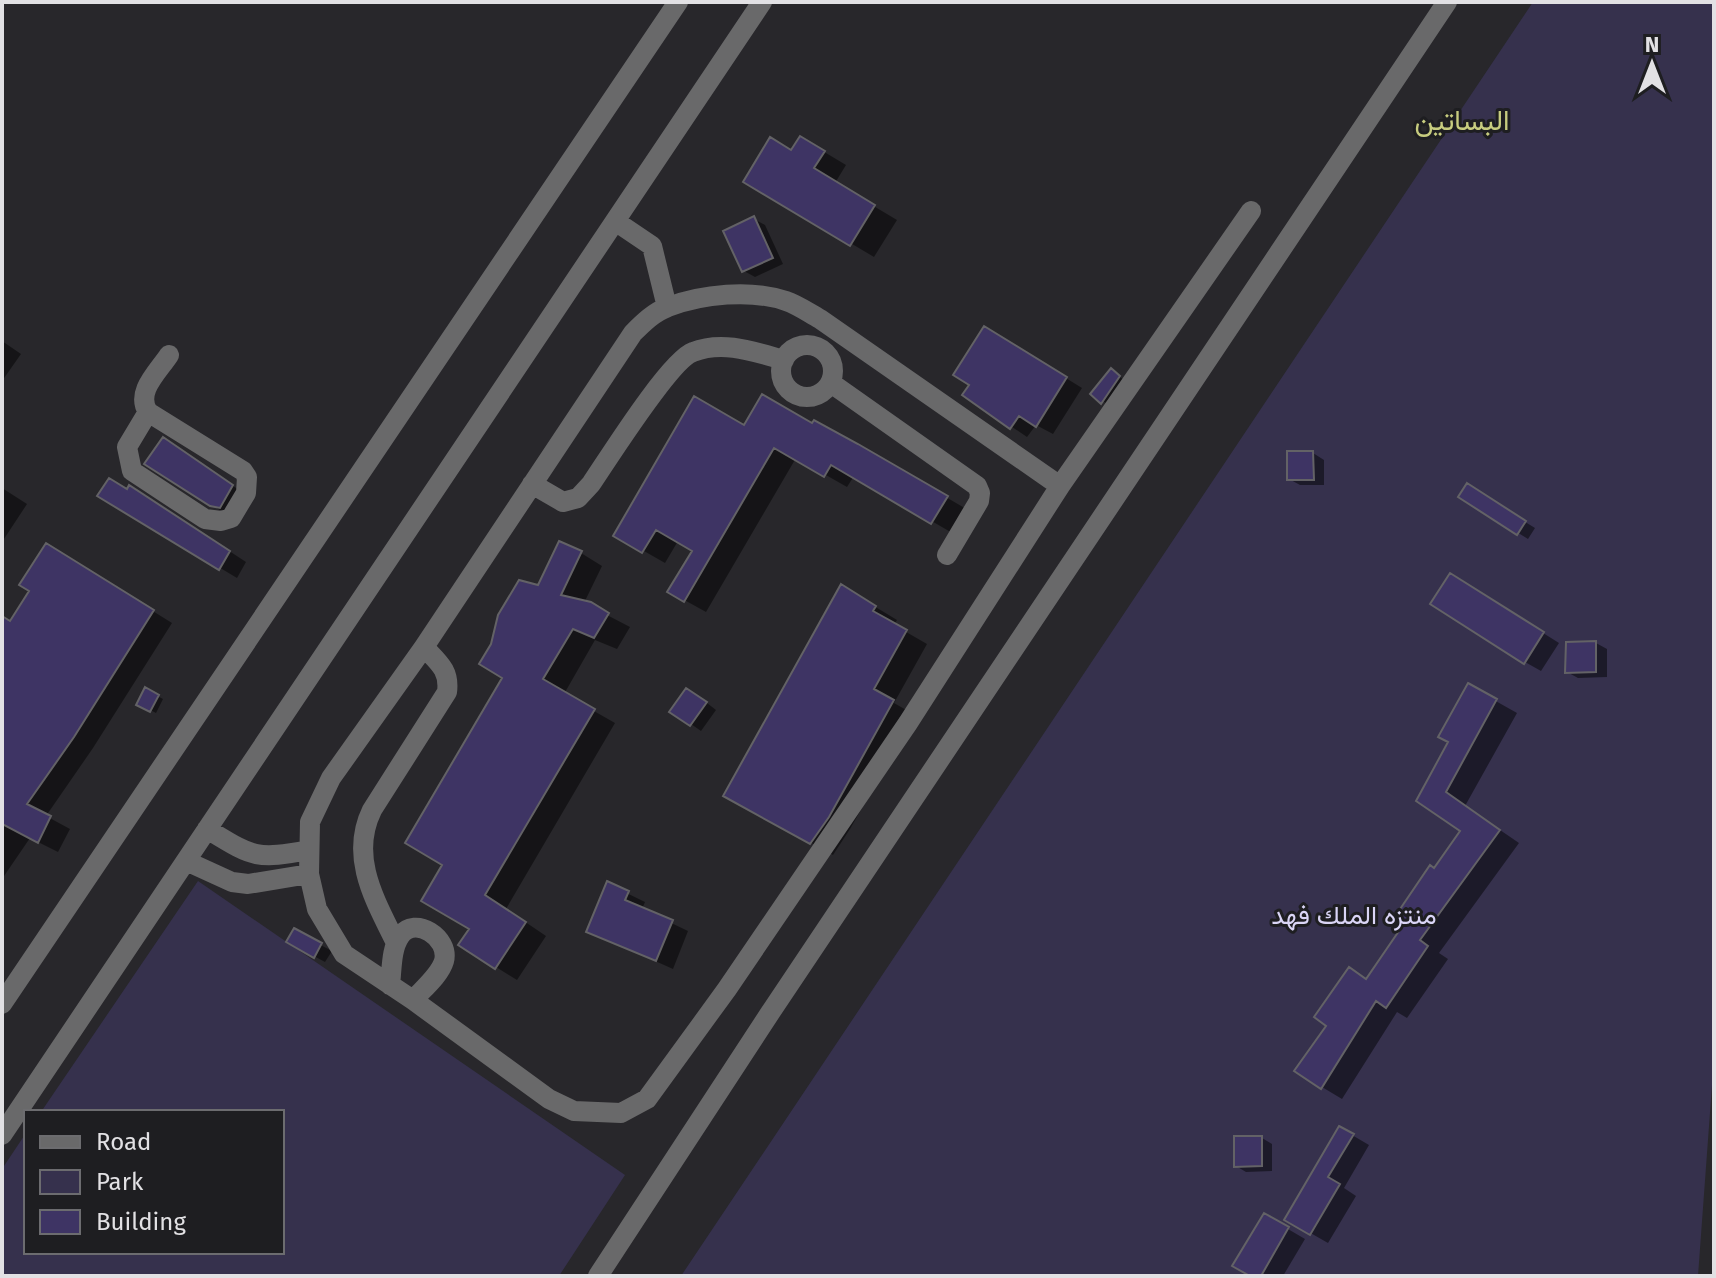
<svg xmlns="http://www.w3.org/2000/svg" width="1716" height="1278" viewBox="0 0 1716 1278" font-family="'Fira Sans',Vazirmatn,sans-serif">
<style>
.green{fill:#36314d}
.shadow{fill:#0007}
.building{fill:#3e3464;stroke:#636266;stroke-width:2}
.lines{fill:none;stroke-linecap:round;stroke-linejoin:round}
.minor{stroke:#69696a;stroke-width:20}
.labels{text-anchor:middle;stroke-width:6;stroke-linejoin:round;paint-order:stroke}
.park-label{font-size:26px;fill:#dad5f6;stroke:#1e1e21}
.neighbourhood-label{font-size:28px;fill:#c7cc7f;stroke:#1e1e21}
</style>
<rect width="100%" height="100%" fill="#28272b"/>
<path class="green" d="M 1533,2 L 1714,2 L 1714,1058 L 1698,1276 L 681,1276 Z
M 198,881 L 625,1175 L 559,1276 L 2,1276 L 2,1169 L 26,1133 L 26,1252 L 282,1252 L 282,1112 L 41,1112 Z"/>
<path class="shadow" d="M 801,138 L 846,165 L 835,183 L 897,220 L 874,257 L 746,181 L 792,153 Z
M 754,219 L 765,225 L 783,264 L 755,277 L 744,271 Z
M 1001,338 L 1082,388 L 1053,434 L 1036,425 L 1027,437 L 965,395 Z
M 2,341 L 21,354 L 2,381 Z
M 1111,371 L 1130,384 L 1113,408 L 1093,394 Z
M 813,426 L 857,445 L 968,510 L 954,534 L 854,476 L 847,487 L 796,458 L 706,612 L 670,592 L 695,550 L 678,541 L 665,563 L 616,535 L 744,427 Z
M 180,449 L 249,497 L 229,515 L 211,505 Z
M 1313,453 L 1324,460 L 1324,485 L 1300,485 L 1289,479 Z
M 1467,486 L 1535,528 L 1528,539 L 1460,497 Z
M 2,488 L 27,504 L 2,542 Z
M 127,491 L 147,497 L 246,562 L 237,578 L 100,496 Z
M 581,553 L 602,566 L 584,603 L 630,627 L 617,649 L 595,640 L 564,694 L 615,723 L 506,909 L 546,936 L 517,980 L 496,967 L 445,864 L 504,677 L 539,587 Z
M 66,557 L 172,623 L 93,748 L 46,816 L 70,829 L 58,852 L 30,838 L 2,879 L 2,629 L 10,624 Z
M 1467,585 L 1559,643 L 1541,671 L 1525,662 Z
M 864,600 L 897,620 L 894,625 L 927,644 L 894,703 L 915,715 L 850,829 L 833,855 L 726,795 Z
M 1596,643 L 1607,649 L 1607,677 L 1578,678 L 1567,672 Z
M 1469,686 L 1517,713 L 1465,806 L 1519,843 L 1439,953 L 1448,959 L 1407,1018 L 1397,1012 L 1342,1099 L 1322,1087 L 1368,980 L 1406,924 L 1435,870 L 1463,830 L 1418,800 L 1451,742 Z
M 146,690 L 163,699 L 156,713 L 139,704 Z
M 698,696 L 716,710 L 701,731 L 691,724 Z
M 608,884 L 645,902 L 642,909 L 688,931 L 673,969 L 588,931 Z
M 294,931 L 332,951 L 325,962 L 288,942 Z
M 1340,1128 L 1369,1145 L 1344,1188 L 1356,1196 L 1328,1243 L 1286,1219 Z
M 1262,1138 L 1272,1144 L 1272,1171 L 1246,1172 L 1236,1166 Z
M 1264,1215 L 1305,1239 L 1283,1276 L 1254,1276 Z"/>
<path class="building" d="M 800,136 L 825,151 L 814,168 L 875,205 L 850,246 L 743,182 L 770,137 L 791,150 Z
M 754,216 L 773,258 L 742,272 L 723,231 Z
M 984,326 L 1067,377 L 1036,427 L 1019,416 L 1010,429 L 962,395 L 969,385 L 953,375 Z
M 1111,368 L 1120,376 L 1101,404 L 1090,394 Z
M 762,394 L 812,423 L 814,420 L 858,444 L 948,496 L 931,524 L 831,465 L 824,477 L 774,448 L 684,602 L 667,592 L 692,551 L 656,530 L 642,553 L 613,536 L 694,396 L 744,425 Z
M 163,437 L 233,485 L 220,508 L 210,506 L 144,464 Z
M 1287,451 L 1313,451 L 1314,480 L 1287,480 Z
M 109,478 L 127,489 L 129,485 L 230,551 L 219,570 L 97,496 Z
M 1467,483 L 1526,521 L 1517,535 L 1458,497 Z
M 559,541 L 582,551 L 561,595 L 591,602 L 609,613 L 594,638 L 573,629 L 543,679 L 595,709 L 485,895 L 526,922 L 495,969 L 458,945 L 469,929 L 421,901 L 442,865 L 405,843 L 502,678 L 479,664 L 491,644 L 498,615 L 519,580 L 538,585 Z
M 46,543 L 154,610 L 74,737 L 27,804 L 51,816 L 38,843 L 2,824 L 2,616 L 10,621 L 29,591 L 19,585 Z
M 1450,573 L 1544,632 L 1524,664 L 1430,604 Z
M 841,584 L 876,606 L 873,611 L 907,630 L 874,689 L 894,700 L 829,817 L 810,844 L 723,796 Z
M 1596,641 L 1596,672 L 1565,673 L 1566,642 Z
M 1468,683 L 1497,699 L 1446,792 L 1500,830 L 1420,940 L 1428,946 L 1386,1008 L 1376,1001 L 1321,1089 L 1294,1071 L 1326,1026 L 1314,1017 L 1349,967 L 1366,979 L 1403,925 L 1394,918 L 1430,865 L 1434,868 L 1460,831 L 1416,801 L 1448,742 L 1438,737 Z
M 145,687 L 159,695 L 150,712 L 136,705 Z
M 686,688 L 707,702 L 690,726 L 669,712 Z
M 607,881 L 629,891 L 625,900 L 673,920 L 656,961 L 586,932 Z
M 294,928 L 322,943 L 314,958 L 286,942 Z
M 1339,1126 L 1354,1134 L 1328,1177 L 1340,1184 L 1310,1235 L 1284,1220 Z
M 1234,1136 L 1262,1136 L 1262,1166 L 1234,1167 Z
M 1264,1213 L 1289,1227 L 1261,1276 L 1250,1276 L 1232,1266 Z"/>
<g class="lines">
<path class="minor" d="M 615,221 L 652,246 L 667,307
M781 371a26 26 0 1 1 52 0a26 26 0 1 1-52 0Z
M 831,383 L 977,486 L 980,493 L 979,501 L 947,555
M 148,412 L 127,447 L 132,471 L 205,519 L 221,521 L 231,518 L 246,493 L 247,477 L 243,471 L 148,412 C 135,392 158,372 169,355
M 532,484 L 563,502 L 578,498 L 591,484 C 608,459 670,360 693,352 C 723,340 755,352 784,360
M 1060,486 L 820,319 C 809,313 798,305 786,301 C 751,289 702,294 668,307 C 654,312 643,323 633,333 L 424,647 L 331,778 L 310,822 L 309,874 L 317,909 L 344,954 L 413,1000 L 549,1099 L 574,1111 L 621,1113 L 647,1099 L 727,989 L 908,723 L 1060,486 L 1251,211
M 207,829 C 253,857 255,860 309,850
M 186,861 L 232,882 L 248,884 L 309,874
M 396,943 C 375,900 349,857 372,810 L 447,692 C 450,670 438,662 424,647
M 390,985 C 392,969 391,949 400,936 C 415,915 450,938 444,961 C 440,975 423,989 413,1000
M 2,1004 L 678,2
M 2,1135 L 762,2
M 598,1276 L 770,1013 L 1447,2"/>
</g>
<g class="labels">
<g class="park-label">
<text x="1354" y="924">منتزه الملك فهد</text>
</g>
<g class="neighbourhood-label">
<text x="1462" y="130">البساتين</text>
</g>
</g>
<rect width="1716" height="1278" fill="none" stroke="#e2e1e4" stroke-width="8"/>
<rect x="24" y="1110" width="260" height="144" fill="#1e1e21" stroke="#6c6c6f" stroke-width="2"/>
<rect x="40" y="1136" width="40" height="12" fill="#69696a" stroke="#6c6c6f" stroke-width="2"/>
<text x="96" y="1150" font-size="24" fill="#e2e1e4">Road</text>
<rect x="40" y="1170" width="40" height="24" fill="#36314d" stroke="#6c6c6f" stroke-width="2"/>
<text x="96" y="1190" font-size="24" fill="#e2e1e4">Park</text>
<rect x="40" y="1210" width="40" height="24" fill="#3e3464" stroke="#6c6c6f" stroke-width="2"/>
<text x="96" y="1230" font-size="24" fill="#e2e1e4">Building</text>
<g transform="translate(1652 64)" stroke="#1e1e21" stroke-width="6" paint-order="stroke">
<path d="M0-6L14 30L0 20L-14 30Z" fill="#e2e1e4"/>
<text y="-12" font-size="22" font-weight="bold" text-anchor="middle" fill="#e2e1e4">N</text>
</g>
</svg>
